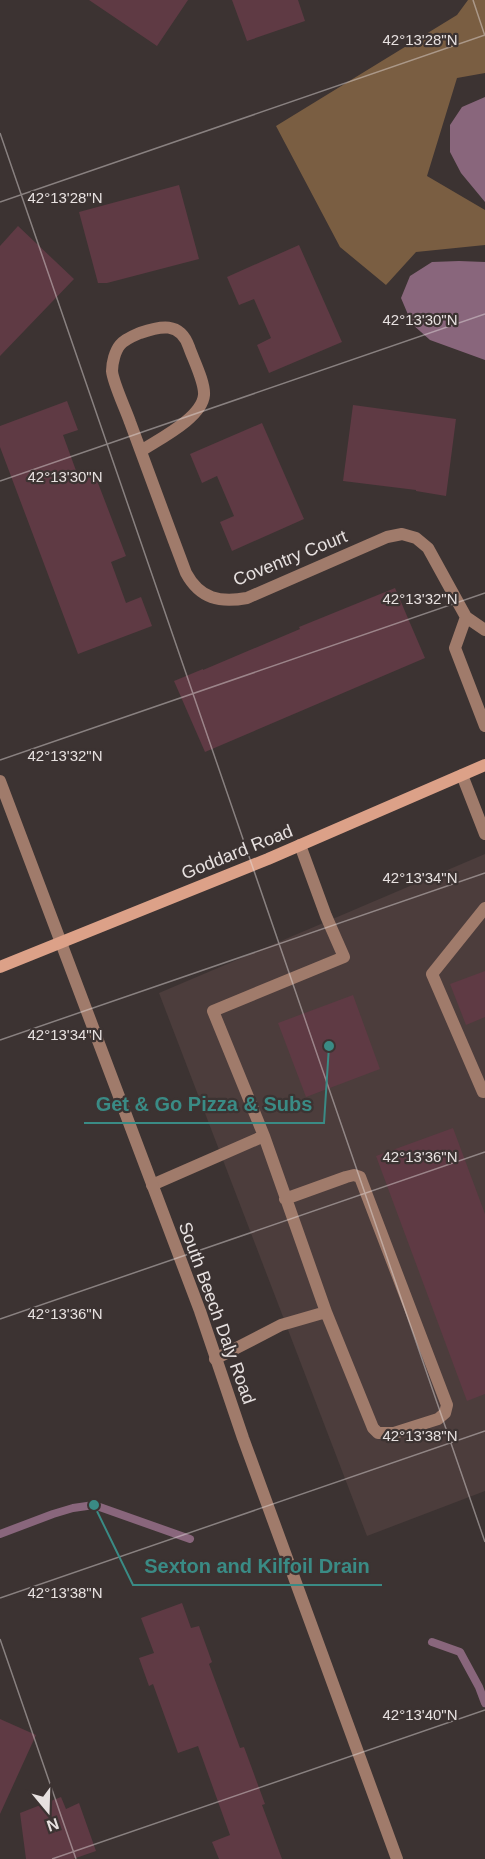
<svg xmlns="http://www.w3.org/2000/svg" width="485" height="1859" viewBox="0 0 485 1859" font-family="Helvetica,sans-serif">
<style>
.built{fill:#4c3d3c}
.forest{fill:#7a5e42}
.water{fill:#89667c}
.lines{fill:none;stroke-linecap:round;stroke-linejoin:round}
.stream{stroke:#89667c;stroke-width:8}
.building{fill:#5f3a44}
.service{stroke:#a07b6b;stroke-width:12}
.minor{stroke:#a07b6b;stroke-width:12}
.tertiary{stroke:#a07b6b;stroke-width:12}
.secondary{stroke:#dca188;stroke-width:12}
.ticks{fill:none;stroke:#e7e1e0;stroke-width:1.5;stroke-opacity:0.45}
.labels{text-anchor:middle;stroke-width:4.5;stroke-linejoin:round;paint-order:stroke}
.street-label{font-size:18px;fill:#e7e1e0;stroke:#3c3332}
.ticks-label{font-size:15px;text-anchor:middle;fill:#e7e1e0;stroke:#3c3332;stroke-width:4.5;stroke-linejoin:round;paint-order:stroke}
.leader{fill:none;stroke:#3a8b85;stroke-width:2}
.callout-dot{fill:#3a8b85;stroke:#3c3332;stroke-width:2}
.callout-label{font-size:20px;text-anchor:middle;font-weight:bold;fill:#3a8b85;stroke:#3c3332;stroke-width:4.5;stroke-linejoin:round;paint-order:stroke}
</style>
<rect width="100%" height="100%" fill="#3c3332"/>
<path class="built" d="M 485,854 L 485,1491 L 367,1536 L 159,993 Z"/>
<path class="forest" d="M 468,0 L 485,0 L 485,73 L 457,78 L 427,176 L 485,210 L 485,245 L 416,252 L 386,285 L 340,247 L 276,126 L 457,15 Z"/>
<path class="water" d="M 485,97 L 485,202 L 461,173 L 450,152 L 450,125 L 462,107 Z
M 459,261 L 485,262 L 485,360 L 430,340 L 412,324 L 401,298 L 410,276 L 432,262 Z"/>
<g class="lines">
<path class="stream" d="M 0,1534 L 53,1514 L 73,1508 L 94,1505 L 190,1539
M 432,1642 L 460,1652 L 479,1687 L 485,1703"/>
</g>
<path class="building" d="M 89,0 L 188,0 L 157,46 Z
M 232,0 L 298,0 L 305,21 L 247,41 Z
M 179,185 L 199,259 L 107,283 L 98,283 L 79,212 Z
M 18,226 L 74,279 L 0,356 L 0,246 Z
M 299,245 L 342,342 L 269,373 L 257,345 L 271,338 L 254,299 L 239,305 L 227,277 Z
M 67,401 L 78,430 L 63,435 L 78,476 L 93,470 L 126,556 L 111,562 L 126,603 L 141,597 L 152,626 L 78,654 L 0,447 L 0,426 Z
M 353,405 L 456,419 L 446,496 L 416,491 L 416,490 L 343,481 Z
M 262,423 L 304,519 L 232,551 L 220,522 L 234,516 L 217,476 L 202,483 L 190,454 Z
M 395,588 L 425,658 L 205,752 L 174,681 L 203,669 L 203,670 L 300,629 L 299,627 Z
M 485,971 L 485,1017 L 466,1025 L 450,984 Z
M 353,995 L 380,1069 L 306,1097 L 278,1023 Z
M 453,1128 L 485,1214 L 485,1394 L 467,1401 L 376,1156 Z
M 182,1603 L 191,1628 L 199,1626 L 212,1662 L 209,1664 L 240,1748 L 244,1747 L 265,1804 L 262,1805 L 282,1859 L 219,1859 L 212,1842 L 230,1835 L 198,1746 L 178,1753 L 153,1684 L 149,1686 L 139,1658 L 154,1653 L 141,1618 Z
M 0,1719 L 36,1735 L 0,1814 Z
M 61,1797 L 66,1809 L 79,1803 L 96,1851 L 73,1859 L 26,1859 L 20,1813 Z"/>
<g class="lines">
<path class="service" d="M 462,775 L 485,834
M 485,908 L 432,974 L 483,1092 L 485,1091
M 152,1185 L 264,1136 L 213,1011 L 344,957 L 326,916 L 300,845
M 285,1199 L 346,1177 L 354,1175 L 360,1177 L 447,1405 L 445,1413 L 438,1419 L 394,1433 L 378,1433 L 373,1428 L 326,1312
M 215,1359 L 281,1325 L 326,1312 L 264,1136"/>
<path class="minor" d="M 141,451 C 159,439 202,418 204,395 C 205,382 193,359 189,347 C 180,321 160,326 140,333 C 133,336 125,339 120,345 C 115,351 112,363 112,371 C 113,383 126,410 130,422 C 149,473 167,523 186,573 C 200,599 220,603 247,598 L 387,537 L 402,534 L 416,538 L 428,548 L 466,617 L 485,630
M 466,617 L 455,648 L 485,726"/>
<path class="tertiary" d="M 0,781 L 200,1311 L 243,1438 L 397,1859"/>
<path class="secondary" d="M 0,967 L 268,859 L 485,765"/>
</g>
<path class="ticks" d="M 473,0 L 485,36M 0,133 L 485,1542M 0,202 L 485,35M 0,481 L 485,314M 0,760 L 485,593M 0,1040 L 485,873M 0,1319 L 485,1152M 0,1598 L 485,1431M 0,1639 L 76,1859M 52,1859 L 485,1710"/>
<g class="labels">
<g class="street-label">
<text transform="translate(290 558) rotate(-22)" y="6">Coventry Court</text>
<text transform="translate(237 852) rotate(-22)" y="6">Goddard Road</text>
<text transform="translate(217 1313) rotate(70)" y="6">South Beech Daly Road</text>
</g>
</g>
<g class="ticks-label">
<text x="420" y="45">42°13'28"N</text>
<text x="65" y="203">42°13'28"N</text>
<text x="420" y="325">42°13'30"N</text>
<text x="65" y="482">42°13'30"N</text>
<text x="420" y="604">42°13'32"N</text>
<text x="65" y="761">42°13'32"N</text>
<text x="420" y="883">42°13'34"N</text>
<text x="65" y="1040">42°13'34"N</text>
<text x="420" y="1162">42°13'36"N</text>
<text x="65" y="1319">42°13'36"N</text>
<text x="420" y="1441">42°13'38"N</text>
<text x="65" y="1598">42°13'38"N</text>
<text x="420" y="1720">42°13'40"N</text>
</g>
<path class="leader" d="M329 1046L324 1123H84M94 1505L133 1585H382"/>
<g class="callout-dot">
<circle cx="329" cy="1046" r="6"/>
<circle cx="94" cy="1505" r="6"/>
</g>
<g class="callout-label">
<text x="204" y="1111">Get &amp; Go Pizza &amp; Subs</text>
<text x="257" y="1573">Sexton and Kilfoil Drain</text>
</g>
<g transform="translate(48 1811) rotate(161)" stroke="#3c3332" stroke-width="4.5" paint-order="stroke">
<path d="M0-4.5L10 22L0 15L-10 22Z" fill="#e7e1e0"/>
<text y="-9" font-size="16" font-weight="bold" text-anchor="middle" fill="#e7e1e0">N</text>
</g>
</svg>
